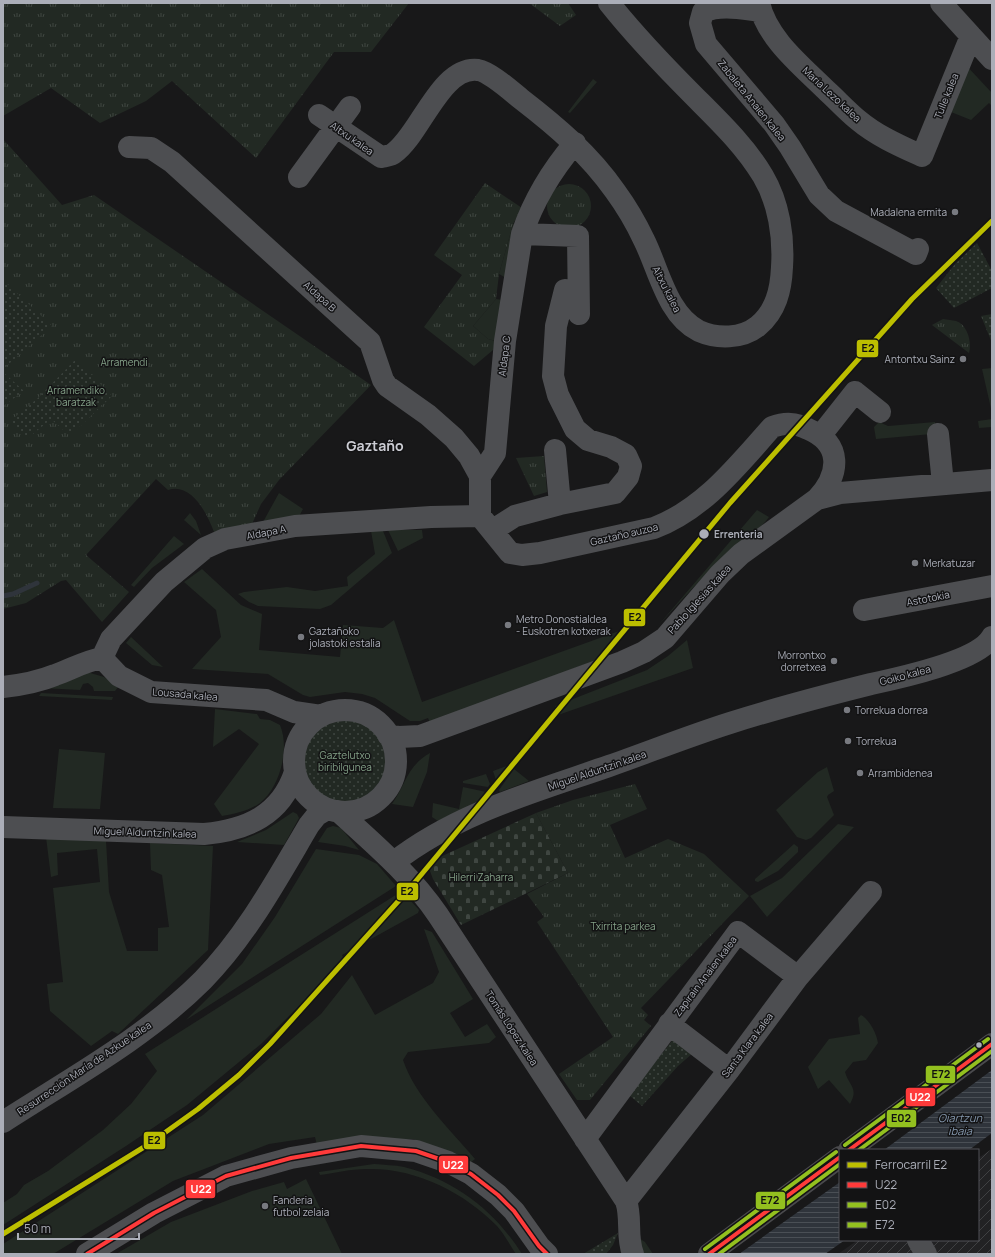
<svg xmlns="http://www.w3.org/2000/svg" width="995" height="1257" viewBox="0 0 995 1257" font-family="Manrope,sans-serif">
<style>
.industrial{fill:url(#industrial-furrows)}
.grass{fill:#222923}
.cemetery{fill:url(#cemetery-stones)}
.park{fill:url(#park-tufts)}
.garden{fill:url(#garden-dots)}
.water{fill:url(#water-rules)}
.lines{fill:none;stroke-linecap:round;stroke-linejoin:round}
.stream{stroke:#2f343b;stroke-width:5}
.minor{stroke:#4d4e51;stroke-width:22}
.major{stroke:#4a4a4d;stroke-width:22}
.bus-1-casing{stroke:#131314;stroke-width:7}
.bus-2-casing{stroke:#131314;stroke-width:7}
.bus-3-casing{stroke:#131314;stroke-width:7}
.bus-1{stroke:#ff3a3a;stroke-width:4}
.bus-2{stroke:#93c01f;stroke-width:4}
.bus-3{stroke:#93c01f;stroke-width:4}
.rail-1-casing{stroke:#131314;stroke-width:8}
.rail-1{stroke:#bcbe00;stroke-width:5}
.poi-dot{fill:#787a80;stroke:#131314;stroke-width:1.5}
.stop-dot{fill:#abaeb8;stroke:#131314;stroke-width:1.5}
.labels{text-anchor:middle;stroke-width:3;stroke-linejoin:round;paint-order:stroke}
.street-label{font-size:10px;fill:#abaeb8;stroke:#131314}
.poi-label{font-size:10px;fill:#abaeb8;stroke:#131314;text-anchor:start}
.park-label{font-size:10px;fill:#84a188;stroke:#131314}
.stop-label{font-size:10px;font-weight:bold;fill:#abaeb8;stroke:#131314;text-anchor:start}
.water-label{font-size:11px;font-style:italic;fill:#8699af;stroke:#131314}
.district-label{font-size:14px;font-weight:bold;fill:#cccdd4;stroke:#131314}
.line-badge{stroke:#131314;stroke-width:1.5}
.badge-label{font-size:11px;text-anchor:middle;font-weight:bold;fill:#fff}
.pale-badge-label{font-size:11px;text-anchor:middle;font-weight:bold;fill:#111}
</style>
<defs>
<pattern id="industrial-furrows" width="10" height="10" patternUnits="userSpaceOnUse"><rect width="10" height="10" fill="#222224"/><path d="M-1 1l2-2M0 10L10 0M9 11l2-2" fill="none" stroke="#3f4042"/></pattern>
<pattern id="cemetery-stones" width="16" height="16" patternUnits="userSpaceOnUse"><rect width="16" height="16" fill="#222923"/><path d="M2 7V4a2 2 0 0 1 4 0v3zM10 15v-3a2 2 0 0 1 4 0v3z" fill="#3f4641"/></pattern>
<pattern id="park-tufts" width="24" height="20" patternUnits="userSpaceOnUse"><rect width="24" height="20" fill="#222923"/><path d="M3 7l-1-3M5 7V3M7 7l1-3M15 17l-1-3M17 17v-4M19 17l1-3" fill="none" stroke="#3f4641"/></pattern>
<pattern id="garden-dots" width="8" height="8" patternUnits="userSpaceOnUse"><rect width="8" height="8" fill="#222923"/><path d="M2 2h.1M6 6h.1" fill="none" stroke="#3f4641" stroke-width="1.8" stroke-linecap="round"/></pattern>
<pattern id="water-rules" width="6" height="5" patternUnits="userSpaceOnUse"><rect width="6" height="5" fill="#2f343b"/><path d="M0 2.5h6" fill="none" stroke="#4a4f55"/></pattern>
</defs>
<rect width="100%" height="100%" fill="#181819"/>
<path class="industrial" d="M 992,1149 L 992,1254 L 838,1254 L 858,1240 L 978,1240 L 978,1158 Z"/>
<path class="grass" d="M 964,63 L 992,93 L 992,106 L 989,103 L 971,120 L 946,110 Z
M 593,79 L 597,82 L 570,113 L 568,112 Z
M 513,224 L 517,225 L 506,278 L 499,274 Z
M 496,299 L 508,301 L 495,341 L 488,339 L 473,326 Z
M 992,368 L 992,413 L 982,369 Z
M 992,419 L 992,427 L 979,428 L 978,421 Z
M 879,422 L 888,426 L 935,422 L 936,430 L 932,434 L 876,439 L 874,427 Z
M 279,493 L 303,509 L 298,518 L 263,522 Z
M 757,510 L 769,517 C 760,530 745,538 733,549 C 705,573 681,601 656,628 Z
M 190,513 L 196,521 L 201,535 L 184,520 Z
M 388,530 L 422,530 L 423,538 L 398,551 Z
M 371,531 L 383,531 L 392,553 L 331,605 L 320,609 L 258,606 L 249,602 L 238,594 L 244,592 L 287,587 L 315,591 L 348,586 L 347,577 L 375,554 Z
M 174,536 L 184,544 L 152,568 L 134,587 L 131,585 Z
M 202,569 L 241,605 L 262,614 L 259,650 L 340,657 L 343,625 L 383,628 L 394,620 L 422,702 L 622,630 L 596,660 L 430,723 L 428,718 L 420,721 L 410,721 L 375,698 L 362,694 L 345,692 L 310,697 L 303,695 L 268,674 L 192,669 L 221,637 L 216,610 L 184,582 Z
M 131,637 L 163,667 L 152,665 L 126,643 Z
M 687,640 L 693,668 L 558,715 L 555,706 L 647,670 L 668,656 Z
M 87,672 L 104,677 L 119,686 L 115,691 L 94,691 L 93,687 L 88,683 L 83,684 L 80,690 L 42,688 Z
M 41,693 L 113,697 L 112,700 L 39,696 Z
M 215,709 L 257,714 L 260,719 L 270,720 L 280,725 C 290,749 280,787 260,803 C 249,811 234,814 222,816 L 214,804 L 259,744 L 239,729 L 213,747 Z
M 59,749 L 105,753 L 100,809 L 53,808 Z
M 430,753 L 427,772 L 413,807 L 392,804 C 406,784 407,766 430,753 Z
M 512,764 L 500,783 L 497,783 L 493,771 Z
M 827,767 L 834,791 L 828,795 L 827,797 L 834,815 L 811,838 L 806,840 L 797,837 L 776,810 L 818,772 Z
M 514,769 L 529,781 L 500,792 L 499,790 Z
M 486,774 L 490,784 L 488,787 L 463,783 L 463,781 Z
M 463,787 L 491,793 L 492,796 L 438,821 L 432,817 L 433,803 L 459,809 Z
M 293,812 L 297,814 L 299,818 L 284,845 L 237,842 L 266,830 Z
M 838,824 L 854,827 L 767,917 L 750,896 L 782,878 Z
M 333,826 L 341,828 L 359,850 L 345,846 L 318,842 L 327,828 Z
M 46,837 L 106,841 L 109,892 L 127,951 L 158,951 L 158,928 L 169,927 L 162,875 L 151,870 L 150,843 L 213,846 L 208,950 L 118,1034 L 112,1031 L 91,1046 L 50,1011 L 47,984 L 63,982 L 53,888 L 100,882 L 97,849 L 57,853 L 58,875 L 51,877 Z
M 794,844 L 798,847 L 798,852 L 778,871 L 758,882 L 755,881 L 755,879 Z
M 316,849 L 359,855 L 377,864 L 396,886 L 186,1020 L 242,964 L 275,917 Z
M 402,891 L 419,910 L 418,913 L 342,955 L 347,965 L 324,981 L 261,1044 L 187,1105 L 126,1146 L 3,1225 L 3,1203 L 17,1194 L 24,1185 L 48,1171 L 103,1130 L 131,1104 L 157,1071 L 145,1054 Z
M 424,929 L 432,932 L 473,999 L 450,1013 L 465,1037 L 487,1024 L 496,1037 L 489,1043 L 408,1052 L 403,1060 C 416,1098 450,1129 475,1159 L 470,1163 L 413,1139 L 369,1139 L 317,1145 L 315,1137 L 269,1144 L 173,1181 L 53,1254 L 3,1254 L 3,1244 L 203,1115 L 321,1014 L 352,975 L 375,1015 L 433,983 L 439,972 Z
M 861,1015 C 869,1019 877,1034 878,1043 L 866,1060 L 853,1062 L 845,1072 C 849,1086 859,1088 850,1104 L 829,1080 L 818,1089 L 808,1067 L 829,1039 L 860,1034 L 858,1018 Z
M 374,1164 C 384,1165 395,1165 404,1167 C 455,1180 494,1210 522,1254 L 516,1254 C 510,1245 504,1234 497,1226 C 464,1192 414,1167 366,1169 C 351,1169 335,1173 320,1175 L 319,1172 Z
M 306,1179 L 342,1254 L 116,1254 L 171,1222 L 252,1191 L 284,1182 L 287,1189 Z
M 639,1238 L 645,1242 L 653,1254 L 639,1254 Z"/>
<path class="cemetery" d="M 536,813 L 568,873 L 461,925 L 433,879 L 427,863 Z"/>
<path class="park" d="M 3,3 L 409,3 L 371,52 L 334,52 L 256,158 L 172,81 L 146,101 L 100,123 L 51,88 L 3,116 Z
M 529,3 L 568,3 L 576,15 L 560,26 Z
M 3,139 L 62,205 L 94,195 L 371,385 L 279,480 L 261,504 L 252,524 L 214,532 C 207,513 191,482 168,490 L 156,479 L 86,555 L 129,592 L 102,622 L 66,580 L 61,581 L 26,603 L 3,609 Z
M 485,183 L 522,208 L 513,224 L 499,274 L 496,299 L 473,326 L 488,339 L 495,341 L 493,350 L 474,366 L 424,327 L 462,275 L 434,255 Z
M547 206a22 22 0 1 1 44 0a22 22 0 1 1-44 0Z
M 943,319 C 947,320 952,320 956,321 C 968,325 972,343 969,353 L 932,325 Z
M 544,456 L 547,492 L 534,496 L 516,458 Z
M 635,784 L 647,809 L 610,825 L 625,858 L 668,839 L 704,854 L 749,896 L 641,1008 L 648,1015 L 644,1020 L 651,1026 L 590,1100 L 577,1100 L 559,1074 L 613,1037 L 537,922 L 544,917 L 527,894 L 568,873 L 536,813 L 573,800 Z"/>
<path class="garden" d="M 977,243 L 992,271 L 992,288 L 954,308 L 936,288 L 955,264 Z
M 3,280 L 52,326 L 3,369 Z
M 992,314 L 992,343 L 981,316 Z
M 76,359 L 112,396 L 70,436 L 51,419 L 27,439 L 9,422 L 38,398 Z
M 3,372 L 24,391 L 3,406 Z
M304 761a41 41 0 1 1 82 0a41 41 0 1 1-82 0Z
M 675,1037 L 693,1053 L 678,1066 L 642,1106 L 629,1095 Z
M 618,1233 L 613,1245 L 606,1254 L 583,1254 Z"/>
<path class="water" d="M 992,1070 L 992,1133 L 969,1150 L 884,1150 Z
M 840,1182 L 840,1240 L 845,1240 L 825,1254 L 739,1254 Z"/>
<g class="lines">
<path class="stream" d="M 3,596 L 13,594 L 37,583"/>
<path class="minor" d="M 759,3 C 767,39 802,66 827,91 C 837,100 847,111 858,120 C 877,136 900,146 922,156 L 971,36
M 941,3 L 992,59
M 761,11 C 743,9 720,4 703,12 L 700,23 L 706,44 L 774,124 L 790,147 L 819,195 L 836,211 L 916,254 L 918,249
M 319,115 L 381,157 C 385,156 391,156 394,153 C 420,135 441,65 478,70 C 490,72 511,91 521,99 C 556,126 589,154 615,191 C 626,206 636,223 644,240 C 659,270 667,315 699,331 C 717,339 742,339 758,326 C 776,311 781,290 782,267 C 784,237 779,203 763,176 C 745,146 720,122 695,97 C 665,67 636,37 609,3
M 575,143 C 551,171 534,199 522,234 L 578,236 L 579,314
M 129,147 L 151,148 L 172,162 L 370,342 L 383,380 L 387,386 L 428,415 L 454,438 L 469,456 L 480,476 L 480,516 L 510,553 L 522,555 L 540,553 L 654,528 C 704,509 737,466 772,427 C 786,422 795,423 808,429 C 843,444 840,474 817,499 L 741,554 L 720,574 L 665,638 L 644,652 L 622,662 L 420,736 L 399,737 L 388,735
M 299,177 L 350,107
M 938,434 L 943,484
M 821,435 L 855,392 L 880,412
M 480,476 L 495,453 L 505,341 L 522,234
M 817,499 L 840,493 L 992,480
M 560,504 L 615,493 L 628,477 L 631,466 L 626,455 L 611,447 L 588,440 L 575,429 L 558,395 L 553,376 L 556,326 L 565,290
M 493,530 L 515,516 L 560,504 L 555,450
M 864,610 L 992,586
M 102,658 L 111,639 L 164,582 L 205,548 L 225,539 L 295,526 L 431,517 L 480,516
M 102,658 L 119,676 L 151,692 L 266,700 L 294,712 L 321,716
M 3,687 C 21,685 38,682 55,675 C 72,669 85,661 102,658
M294 761a51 51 0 1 1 102 0a51 51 0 1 1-102 0Z
M 338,811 C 374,844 410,874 438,915 L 626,1201 C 632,1218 626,1236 633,1254
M 3,827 L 204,834 C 247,830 281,815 295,772
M 394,862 C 457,813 534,792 609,766 C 649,752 689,736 730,723 C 777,708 823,696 871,684 C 899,678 978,661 992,637
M 669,1024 L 729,1070
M 3,1122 C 71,1078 145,1038 203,980 C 247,935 277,879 309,825 L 317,815 L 327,809
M 585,1139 L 738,932 L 798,977
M 626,1201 L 729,1070 L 798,977 L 871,892
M 918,1240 L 926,1254
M 87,1254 L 154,1213 L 226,1176 L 291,1158 L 361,1146 L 416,1151 L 448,1162 L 471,1174 L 498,1195 L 514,1211 L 539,1246 L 547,1254"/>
<path class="major" d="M 849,1150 L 992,1044
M 709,1254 L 840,1157"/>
<defs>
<path id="bus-1" d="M 849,1150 L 992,1044
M 87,1254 L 154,1213 L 226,1176 L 291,1158 L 361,1146 L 416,1151 L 448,1162 L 471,1174 L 498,1195 L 514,1211 L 539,1246 L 547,1254
M 709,1254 L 840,1157"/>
<path id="bus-2" d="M 859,1150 L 992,1051
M 719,1254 L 840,1164"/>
<path id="bus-3" d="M 845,1145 L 988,1039
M 705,1249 L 836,1152"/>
</defs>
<use href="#bus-1" class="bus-1-casing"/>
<use href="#bus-2" class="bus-2-casing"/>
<use href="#bus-3" class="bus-3-casing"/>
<use href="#bus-1" class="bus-1"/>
<use href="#bus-2" class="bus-2"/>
<use href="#bus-3" class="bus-3"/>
<defs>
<path id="rail-1" d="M 3,1234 L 149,1144 L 198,1109 L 239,1075 L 270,1044 L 411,887 L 730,503 L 912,299 L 992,221"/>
</defs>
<use href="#rail-1" class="rail-1-casing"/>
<use href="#rail-1" class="rail-1"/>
</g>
<g class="poi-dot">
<circle cx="955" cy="212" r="4"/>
<circle cx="963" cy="359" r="4"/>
<circle cx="915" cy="563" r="4"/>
<circle cx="508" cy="625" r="4"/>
<circle cx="301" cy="637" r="4"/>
<circle cx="834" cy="661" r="4"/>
<circle cx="847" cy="710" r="4"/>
<circle cx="848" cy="741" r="4"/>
<circle cx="860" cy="773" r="4"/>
<circle cx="265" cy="1206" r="4"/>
</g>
<g class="stop-dot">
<circle cx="704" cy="534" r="5.5"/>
<circle cx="979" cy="1045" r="3.5"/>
</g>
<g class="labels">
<g class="street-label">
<text transform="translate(832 94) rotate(43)" y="4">Maria Lezo kalea</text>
<text transform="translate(946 96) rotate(-68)" y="4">Tulle kalea</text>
<text transform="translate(752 100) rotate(51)" y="4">Zabaleta Anaien kalea</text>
<text transform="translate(352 138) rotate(35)" y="4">Altxu kalea</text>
<text transform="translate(667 289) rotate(63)" y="4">Altxu kalea</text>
<text transform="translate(320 296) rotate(42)" y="4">Aldapa B</text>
<text transform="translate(504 356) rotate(-83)" y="4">Aldapa C</text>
<text transform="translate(266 532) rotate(-11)" y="4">Aldapa A</text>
<text transform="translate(624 534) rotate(-13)" y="4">Gaztaño auzoa</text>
<text transform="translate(928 598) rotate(-11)" y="4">Astotokia</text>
<text transform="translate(699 599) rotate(-48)" y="4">Pablo Iglesias kalea</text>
<text transform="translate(905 675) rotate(-15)" y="4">Goiko kalea</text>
<text transform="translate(185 694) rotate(5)" y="4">Lousada kalea</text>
<text transform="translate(597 770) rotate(-19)" y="4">Miguel Alduntzin kalea</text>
<text transform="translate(145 832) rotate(2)" y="4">Miguel Alduntzin kalea</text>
<text transform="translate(705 976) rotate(-53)" y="4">Zapirain Anaien kalea</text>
<text transform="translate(512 1028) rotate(57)" y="4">Tomás López kalea</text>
<text transform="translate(747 1045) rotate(-53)" y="4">Santa Klara kalea</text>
<text transform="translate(84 1068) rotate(-34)" y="4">Resurrección María de Azkue kalea</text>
</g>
<g class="poi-label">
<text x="947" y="216" text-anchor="end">Madalena ermita</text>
<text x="955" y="363" text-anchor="end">Antontxu Sainz</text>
<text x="923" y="567">Merkatuzar</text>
<text x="516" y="623">Metro Donostialdea<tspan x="516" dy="12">- Euskotren kotxerak</tspan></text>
<text x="309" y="635">Gaztañoko<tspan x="309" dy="12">jolastoki estalia</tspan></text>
<text x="826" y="659" text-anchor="end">Morrontxo<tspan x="826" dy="12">dorretxea</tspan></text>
<text x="855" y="714">Torrekua dorrea</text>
<text x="856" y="745">Torrekua</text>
<text x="868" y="777">Arrambidenea</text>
<text x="273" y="1204">Fanderia<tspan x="273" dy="12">futbol zelaia</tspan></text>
</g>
<g class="park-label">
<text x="124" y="366">Arramendi</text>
<text x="76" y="394">Arramendiko<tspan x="76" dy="12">baratzak</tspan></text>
<text x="345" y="759">Gaztelutxo<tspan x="345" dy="12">biribilgunea</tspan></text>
<text x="481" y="881">Hilerri Zaharra</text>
<text x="623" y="930">Txirrita parkea</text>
</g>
<g class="stop-label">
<text x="714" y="538">Errenteria</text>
</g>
<g class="water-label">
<text x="960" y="1122">Oiartzun<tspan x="960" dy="13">ibaia</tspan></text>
</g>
<g class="district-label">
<text x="375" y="451">Gaztaño</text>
</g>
</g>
<g class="line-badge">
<rect x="856" y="339" width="23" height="19" rx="4" fill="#bcbe00"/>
<rect x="623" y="608" width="23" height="19" rx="4" fill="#bcbe00"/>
<rect x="396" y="882" width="23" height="19" rx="4" fill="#bcbe00"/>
<rect x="925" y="1065" width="31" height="19" rx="4" fill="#93c01f"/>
<rect x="905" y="1087" width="31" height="20" rx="4" fill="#ff3a3a"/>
<rect x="886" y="1109" width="31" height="19" rx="4" fill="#93c01f"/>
<rect x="143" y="1131" width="23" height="19" rx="4" fill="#bcbe00"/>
<rect x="438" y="1155" width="31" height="19" rx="4" fill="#ff3a3a"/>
<rect x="185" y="1179" width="31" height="20" rx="4" fill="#ff3a3a"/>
<rect x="755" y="1191" width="31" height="19" rx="4" fill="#93c01f"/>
</g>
<g class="badge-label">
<text x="920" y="1101">U22</text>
<text x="453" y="1169">U22</text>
<text x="201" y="1193">U22</text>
</g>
<g class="pale-badge-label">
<text x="868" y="352">E2</text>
<text x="635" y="621">E2</text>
<text x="407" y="895">E2</text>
<text x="941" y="1078">E72</text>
<text x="901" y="1122">E02</text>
<text x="154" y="1144">E2</text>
<text x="770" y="1204">E72</text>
</g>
<rect width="995" height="1257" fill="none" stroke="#abaeb8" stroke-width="8"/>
<rect x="839" y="1149" width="140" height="92" fill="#131314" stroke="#505156"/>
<rect x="847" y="1162" width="20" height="6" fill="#bcbe00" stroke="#505156"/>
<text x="875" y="1169" font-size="12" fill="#abaeb8">Ferrocarril E2</text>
<rect x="847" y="1182" width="20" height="6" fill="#ff3a3a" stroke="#505156"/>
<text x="875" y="1189" font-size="12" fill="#abaeb8">U22</text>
<rect x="847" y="1202" width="20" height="6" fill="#93c01f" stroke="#505156"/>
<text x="875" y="1209" font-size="12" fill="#abaeb8">E02</text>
<rect x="847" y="1222" width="20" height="6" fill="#93c01f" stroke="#505156"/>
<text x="875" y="1229" font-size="12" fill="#abaeb8">E72</text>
<path d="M18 1233v6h121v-6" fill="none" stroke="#abaeb8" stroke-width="2"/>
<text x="24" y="1233" font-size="12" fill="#abaeb8" stroke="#131314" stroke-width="3" paint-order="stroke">50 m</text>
</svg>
